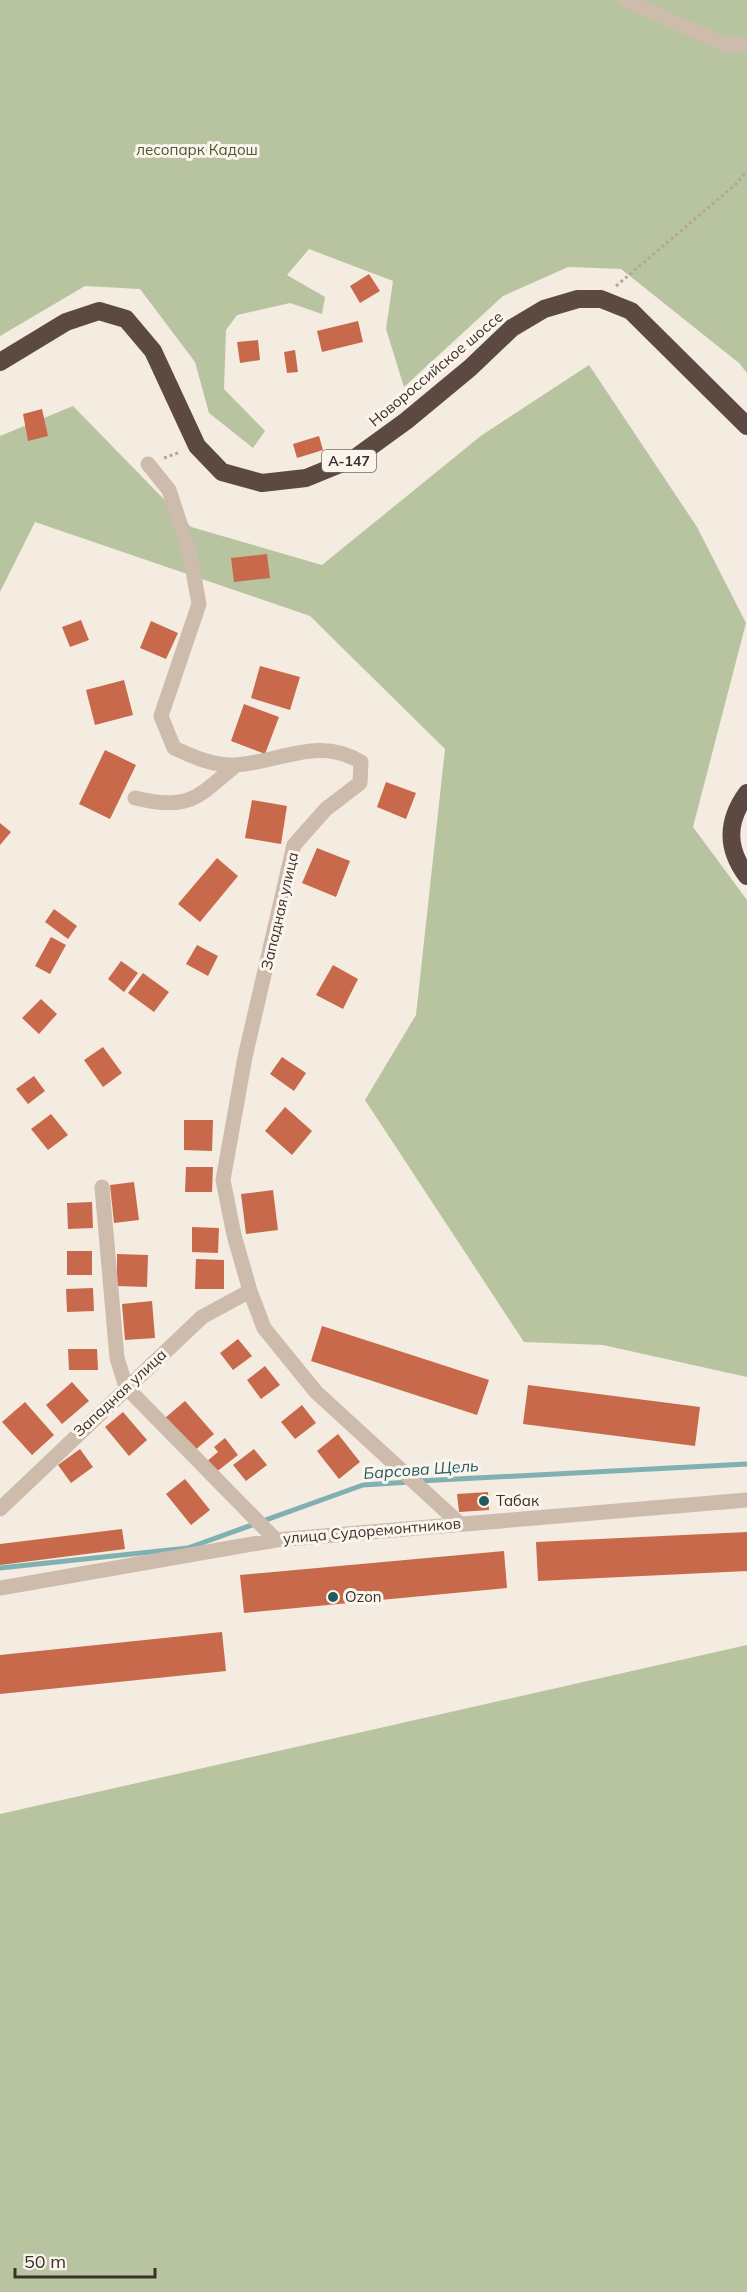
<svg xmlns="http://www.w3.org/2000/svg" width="747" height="2292" viewBox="0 0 747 2292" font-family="Mulish,sans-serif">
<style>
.green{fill:#b8c4a0}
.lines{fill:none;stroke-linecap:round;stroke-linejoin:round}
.stream{stroke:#7fb0b2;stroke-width:5}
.building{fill:#c8694b}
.path{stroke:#b9a596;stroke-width:3;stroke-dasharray:3 3;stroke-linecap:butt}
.minor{stroke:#cdbbac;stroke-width:15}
.highway{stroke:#5c4a42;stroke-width:18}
.poi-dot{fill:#1f5a5e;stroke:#fbf5ee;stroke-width:2}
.labels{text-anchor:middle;stroke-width:6;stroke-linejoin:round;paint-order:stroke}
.shield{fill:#fbf5ee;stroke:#756b66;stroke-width:1.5}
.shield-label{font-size:14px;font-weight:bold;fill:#3b302b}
.park-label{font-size:15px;fill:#4a5a2e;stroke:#fbf5ee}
.street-label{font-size:15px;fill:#3b302b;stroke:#fbf5ee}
.poi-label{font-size:15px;fill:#3b302b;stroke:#fbf5ee;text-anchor:start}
.water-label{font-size:16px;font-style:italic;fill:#1f5a5e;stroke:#fbf5ee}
</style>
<rect width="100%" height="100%" fill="#f4ebe1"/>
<path class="green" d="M 0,0 L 747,0 L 747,373 L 739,363 L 621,269 L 568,267 L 503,296 L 404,387 L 386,329 L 393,281 L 309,249 L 287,275 L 325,297 L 322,314 L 290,303 L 237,315 L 226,330 L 224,389 L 265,431 L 253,448 L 209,413 L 195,362 L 140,289 L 85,286 L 0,336 Z
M 589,365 L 697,527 L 746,623 L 693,827 L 747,900 L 747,1377 L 603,1345 L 524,1342 L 365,1100 L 416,1015 L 445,749 L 310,616 L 35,522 L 0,592 L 0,436 L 73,406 L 191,527 L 322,565 L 482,435 Z
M 747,1645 L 747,2292 L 0,2292 L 0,1814 Z"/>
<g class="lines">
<path class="stream" d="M 419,1481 L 747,1464
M 0,1568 L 188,1548 L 363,1485 L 410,1482"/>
</g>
<path class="building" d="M 369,274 L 380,291 L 360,303 L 350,286 Z
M 358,321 L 363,342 L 322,352 L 317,331 Z
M 258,340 L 260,360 L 240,363 L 237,342 Z
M 295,350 L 298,372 L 287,373 L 284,352 Z
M 42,409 L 48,436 L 28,441 L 23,414 Z
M 319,436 L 323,450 L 297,458 L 293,444 Z
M 267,554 L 270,578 L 234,582 L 231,558 Z
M 81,620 L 89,640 L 70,647 L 62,627 Z
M 151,621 L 178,633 L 166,659 L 140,648 Z
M 260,666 L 300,677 L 290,710 L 251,698 Z
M 124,680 L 133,715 L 95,725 L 86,690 Z
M 244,704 L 279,717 L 265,754 L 231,741 Z
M 105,750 L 136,765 L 110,819 L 79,804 Z
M 386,782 L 416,793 L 406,819 L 377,807 Z
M 252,800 L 287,806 L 281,844 L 245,838 Z
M 0,823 L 11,832 L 0,845 Z
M 317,848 L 350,861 L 336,897 L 302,883 Z
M 217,858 L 238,876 L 200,922 L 178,904 Z
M 54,909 L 77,926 L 68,939 L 45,922 Z
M 51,937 L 66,945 L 50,974 L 35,966 Z
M 197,945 L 218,956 L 208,976 L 186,964 Z
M 121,961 L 138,973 L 124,992 L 108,979 Z
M 333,965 L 358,979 L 343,1009 L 316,995 Z
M 143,973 L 169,992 L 154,1012 L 128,993 Z
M 41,999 L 57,1014 L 39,1034 L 22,1018 Z
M 103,1047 L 122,1073 L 103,1087 L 84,1060 Z
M 282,1057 L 306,1073 L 294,1091 L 270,1074 Z
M 34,1076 L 45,1091 L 28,1104 L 16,1089 Z
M 285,1107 L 312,1131 L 292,1155 L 265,1131 Z
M 51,1114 L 68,1135 L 48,1150 L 31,1129 Z
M 184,1120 L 213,1120 L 212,1151 L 184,1150 Z
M 186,1167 L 213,1167 L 212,1192 L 185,1192 Z
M 134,1182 L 139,1220 L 114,1223 L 110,1185 Z
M 273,1190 L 278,1230 L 246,1234 L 241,1194 Z
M 92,1202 L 93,1228 L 68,1229 L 67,1203 Z
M 192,1227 L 219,1228 L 218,1253 L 192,1252 Z
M 67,1251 L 92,1251 L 92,1275 L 67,1275 Z
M 117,1254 L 148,1255 L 147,1287 L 117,1286 Z
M 196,1259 L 224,1260 L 224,1289 L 195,1289 Z
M 93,1288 L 94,1311 L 67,1312 L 66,1289 Z
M 152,1301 L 155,1338 L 125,1340 L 122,1304 Z
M 322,1326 L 489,1380 L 477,1415 L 311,1361 Z
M 238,1339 L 252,1356 L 233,1370 L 220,1353 Z
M 68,1349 L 97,1349 L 98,1370 L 69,1370 Z
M 265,1366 L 280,1385 L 261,1399 L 247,1380 Z
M 72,1382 L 89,1401 L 62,1424 L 46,1405 Z
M 528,1385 L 700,1407 L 695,1446 L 523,1424 Z
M 185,1401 L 214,1434 L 194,1451 L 165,1418 Z
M 25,1402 L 54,1435 L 32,1455 L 2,1422 Z
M 302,1405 L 316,1423 L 295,1439 L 281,1422 Z
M 123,1412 L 147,1440 L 129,1456 L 105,1427 Z
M 338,1434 L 360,1462 L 339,1479 L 317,1451 Z
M 225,1438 L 238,1455 L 215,1473 L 206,1462 L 218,1452 L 214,1447 Z
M 80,1449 L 93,1467 L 71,1483 L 58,1465 Z
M 254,1449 L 267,1465 L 246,1481 L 233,1465 Z
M 185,1479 L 210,1510 L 191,1525 L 166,1494 Z
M 488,1492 L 489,1510 L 459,1512 L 457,1494 Z
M 122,1529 L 125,1549 L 0,1565 L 0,1544 Z
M 747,1532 L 747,1571 L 538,1581 L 536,1542 Z
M 504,1551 L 507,1588 L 244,1613 L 240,1575 Z
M 222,1632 L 226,1671 L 0,1694 L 0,1655 Z"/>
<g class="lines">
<path class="path" d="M 616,286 L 736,184 L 747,171
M 164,458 L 180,452"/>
<path class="minor" d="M 625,0 L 724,44 L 747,45
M 148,464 L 169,490 L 190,554 L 199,604 L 161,716 L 174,748 C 194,757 213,766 236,765 C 281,762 318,736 361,762 L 360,783 L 326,809 L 294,845 L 245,1057 L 223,1180 L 234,1235 L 250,1291 L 264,1328 L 316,1392 L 459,1523
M 135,798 C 189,811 197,798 236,765
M 102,1187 L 117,1358 L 126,1387 L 276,1540
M 0,1509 L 202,1317 L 250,1291
M 0,1588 L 276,1540 L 747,1500"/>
<path class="highway" d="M 0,362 L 66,322 L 99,311 L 126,319 L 153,351 L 197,446 L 222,472 L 262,483 L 306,478 L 355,458 L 406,421 L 470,368 L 512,328 L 544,309 L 578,299 L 601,299 L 631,311 L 747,426
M 747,793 C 726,822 726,848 747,876"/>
</g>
<g class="poi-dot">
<circle cx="484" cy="1501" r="6"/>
<circle cx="333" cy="1597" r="6"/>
</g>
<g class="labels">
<rect class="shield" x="322" y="450" width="54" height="22" rx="4.5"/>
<g class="shield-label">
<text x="349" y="466">А-147</text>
</g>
<g class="park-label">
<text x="197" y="155">лесопарк Кадош</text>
</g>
<g class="street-label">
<text transform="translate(436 369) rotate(-40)" y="5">Новороссийское шоссе</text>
<text transform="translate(280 911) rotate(-77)" y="5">Западная улица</text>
<text transform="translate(120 1393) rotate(-43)" y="5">Западная улица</text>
<text transform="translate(372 1531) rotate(-5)" y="5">улица Судоремонтников</text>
</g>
<g class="poi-label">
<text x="496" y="1506">Табак</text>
<text x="345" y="1602">Ozon</text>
</g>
<g class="water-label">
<text transform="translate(421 1469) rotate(-4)" y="6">Барсова Щель</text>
</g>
</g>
<path d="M15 2268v9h140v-9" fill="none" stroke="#3b302b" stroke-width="3"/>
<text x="24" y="2268" font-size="18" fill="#3b302b" stroke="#fbf5ee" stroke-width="4.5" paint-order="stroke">50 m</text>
</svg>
